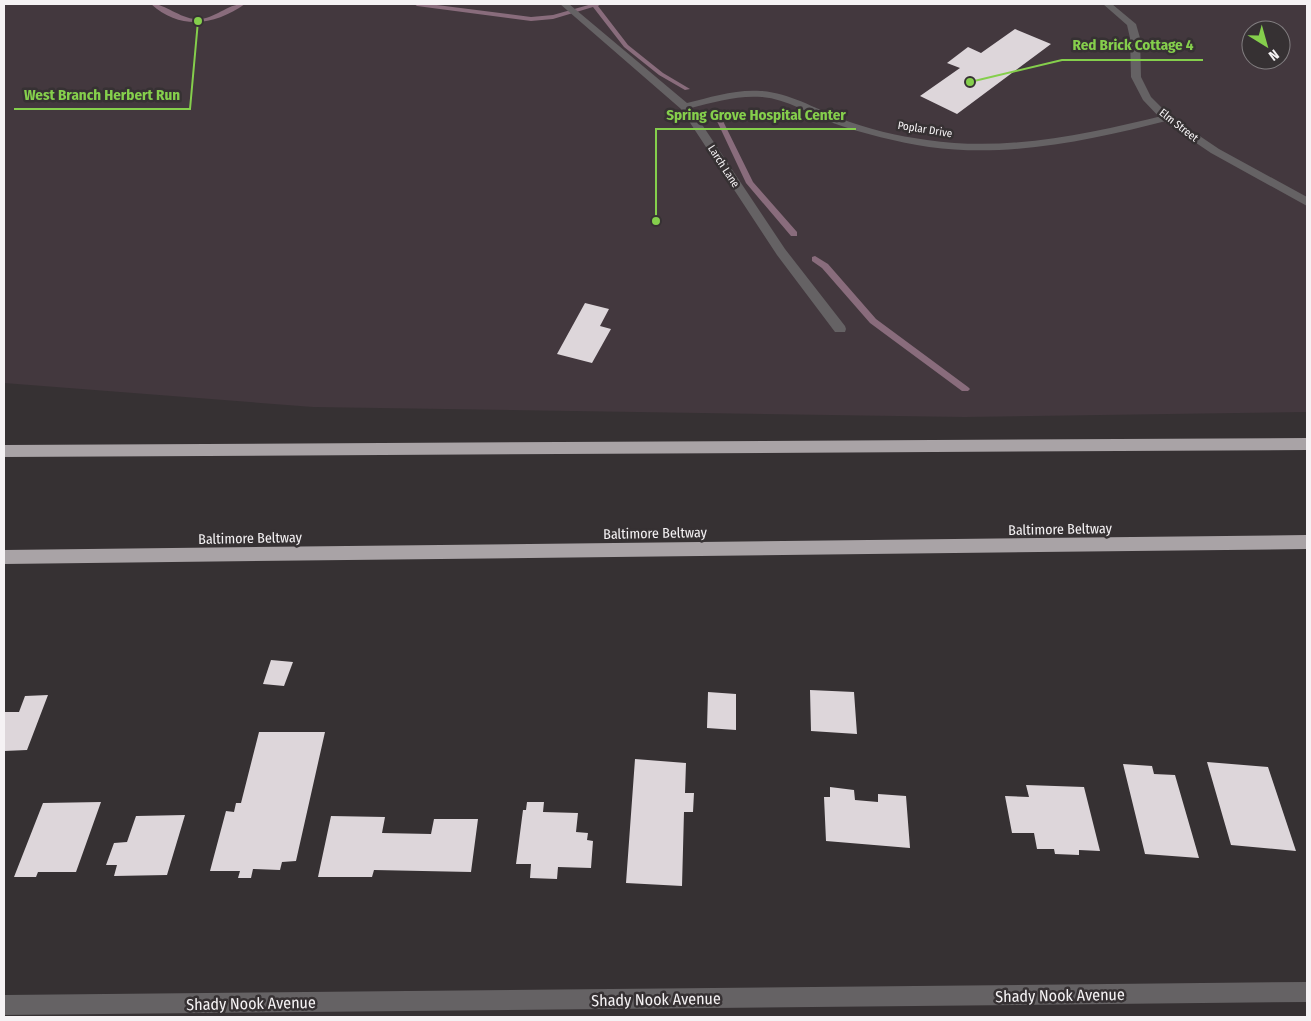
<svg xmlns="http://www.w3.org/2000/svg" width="1311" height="1021" viewBox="0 0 1311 1021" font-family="'Fira Sans Condensed',sans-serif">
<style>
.built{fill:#43383e;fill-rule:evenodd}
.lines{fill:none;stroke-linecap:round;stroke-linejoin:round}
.stream{fill:#896c7c;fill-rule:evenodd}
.building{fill:#ddd6da}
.lane{fill:#656264;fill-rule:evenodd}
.street{fill:#656264;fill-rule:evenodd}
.highway{fill:#a9a3a6;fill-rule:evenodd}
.labels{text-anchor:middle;stroke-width:5;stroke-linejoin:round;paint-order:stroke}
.far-street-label{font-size:11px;fill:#f5f2f4;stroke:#363133}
.street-label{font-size:14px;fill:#f5f2f4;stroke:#363133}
.near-street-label{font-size:16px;fill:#f5f2f4;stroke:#363133}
.leader{fill:none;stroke:#85cf4c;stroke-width:2}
.callout-dot{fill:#85cf4c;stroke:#363133;stroke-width:2}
.callout-label{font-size:15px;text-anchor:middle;font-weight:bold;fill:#85cf4c;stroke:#363133;stroke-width:5;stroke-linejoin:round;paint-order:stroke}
</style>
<rect width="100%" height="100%" fill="#363133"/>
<path class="built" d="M 4,4 L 1307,4 L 1307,412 L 964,417 L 313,407 L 4,383 ZM 1251,30 L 1281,30 L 1281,60 L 1251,60 Z"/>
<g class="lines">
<path class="stream" d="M 151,4 C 164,3 179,18 196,19 C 215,20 227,3 245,4 C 215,25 181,31 151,4 Z
M 414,4 L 429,4 L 531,17 L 553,15 L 592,4 L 601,4 L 598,6 L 628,45 L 663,73 L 690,89 L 685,90 L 659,75 L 624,47 L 593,7 L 553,19 L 531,21 L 417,6 Z
M 719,117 L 722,119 L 753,182 L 797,232 L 797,236 L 791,236 L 746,183 L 716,119 Z
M 815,256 L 828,264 L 876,319 L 968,387 L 970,389 L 968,391 L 962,391 L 870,323 L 822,268 L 812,261 L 812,257 Z"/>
</g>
<path class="building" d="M 1015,29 L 1051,44 L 957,114 L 920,96 L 960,68 L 947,63 L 968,47 L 981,53 Z
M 585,303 L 609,309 L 600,326 L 611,329 L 592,363 L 557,354 Z
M 271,660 L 293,662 L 284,686 L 263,684 Z
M 810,690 L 854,692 L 857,734 L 811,731 Z
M 708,692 L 736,694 L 736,730 L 707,728 Z
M 48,695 L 27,750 L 4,751 L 4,712 L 19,712 L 25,696 Z
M 259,732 L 325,732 L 296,861 L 282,862 L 280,870 L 253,869 L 251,878 L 238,878 L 240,871 L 210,871 L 226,811 L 234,812 L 236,803 L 241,803 Z
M 635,759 L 686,763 L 685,793 L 694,793 L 693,812 L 684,812 L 682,886 L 626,883 Z
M 1207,762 L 1268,767 L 1296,851 L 1231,845 Z
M 1123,764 L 1152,766 L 1154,774 L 1175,775 L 1199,858 L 1145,854 Z
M 1026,785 L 1084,787 L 1100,851 L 1079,850 L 1079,855 L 1055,854 L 1054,849 L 1037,849 L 1034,833 L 1012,833 L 1005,796 L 1029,797 Z
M 830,787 L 854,790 L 855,800 L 878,802 L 878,794 L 906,796 L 910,848 L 826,841 L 824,797 L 830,797 Z
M 101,802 L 76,872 L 38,872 L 36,877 L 14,877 L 43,803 Z
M 527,802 L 544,802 L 543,812 L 578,813 L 576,832 L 588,833 L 587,840 L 593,841 L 591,868 L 558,867 L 557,879 L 530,878 L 531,864 L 516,864 L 523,810 L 526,810 Z
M 185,815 L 167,875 L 114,876 L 117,865 L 106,865 L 114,843 L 127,842 L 136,816 Z
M 331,816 L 385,817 L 382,833 L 431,834 L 434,819 L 478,819 L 471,872 L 374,870 L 372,877 L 318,877 Z"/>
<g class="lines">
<path class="lane" d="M 560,4 L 569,4 L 687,103 C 711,97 736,89 761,91 C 789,93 814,108 839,118 C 868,129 897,136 927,140 C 1008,152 1088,134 1166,115 L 1171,118 L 1170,120 C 1091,140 1011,158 929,147 C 897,142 864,134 833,123 C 810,114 787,99 762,97 C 738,95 714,102 691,108 L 785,249 L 845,326 L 846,329 L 845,332 L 835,332 L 777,255 L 681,109 Z"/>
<path class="street" d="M 1103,4 L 1112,4 L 1136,24 L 1140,38 L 1141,77 L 1151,97 L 1170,116 L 1219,149 L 1307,197 L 1307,206 L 1211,153 L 1162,120 L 1143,100 L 1131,77 L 1130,38 L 1127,25 Z
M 1307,982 L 1307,1002 L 4,1015 L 4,995 Z"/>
<path class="highway" d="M 1307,438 L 1307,450 L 4,457 L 4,445 Z
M 1307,535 L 1307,549 L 4,564 L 4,550 Z"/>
</g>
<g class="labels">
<g class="far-street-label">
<text transform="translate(1179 125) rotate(38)" y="4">Elm Street</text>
<text transform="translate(925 129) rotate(9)" y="4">Poplar Drive</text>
<text transform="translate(724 166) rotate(57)" y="4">Larch Lane</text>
</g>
<g class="street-label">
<text transform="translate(1060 529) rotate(-1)" y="5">Baltimore Beltway</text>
<text transform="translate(655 533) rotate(-1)" y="5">Baltimore Beltway</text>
<text transform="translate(250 538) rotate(-1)" y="5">Baltimore Beltway</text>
</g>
<g class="near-street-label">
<text transform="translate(1060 995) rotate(-1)" y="6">Shady Nook Avenue</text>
<text transform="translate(656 999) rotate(-1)" y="6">Shady Nook Avenue</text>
<text transform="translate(251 1003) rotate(-1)" y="6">Shady Nook Avenue</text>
</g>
</g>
<path class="leader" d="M970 82L1062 60H1203M198 21L190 109H14M656 221L656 129H856"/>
<g class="callout-dot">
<circle cx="970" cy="82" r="5"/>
<circle cx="198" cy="21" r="5"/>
<circle cx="656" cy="221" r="5"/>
</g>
<g class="callout-label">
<text x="1133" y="50">Red Brick Cottage 4</text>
<text x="102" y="100">West Branch Herbert Run</text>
<text x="756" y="120">Spring Grove Hospital Center</text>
</g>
<rect width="1311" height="1021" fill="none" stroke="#f5f2f4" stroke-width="10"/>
<g transform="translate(1266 45) rotate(143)"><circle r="24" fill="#363133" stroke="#827e80"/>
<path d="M0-4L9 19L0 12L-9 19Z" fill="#85cf4c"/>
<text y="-8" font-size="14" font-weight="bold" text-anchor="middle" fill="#f5f2f4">N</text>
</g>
</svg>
